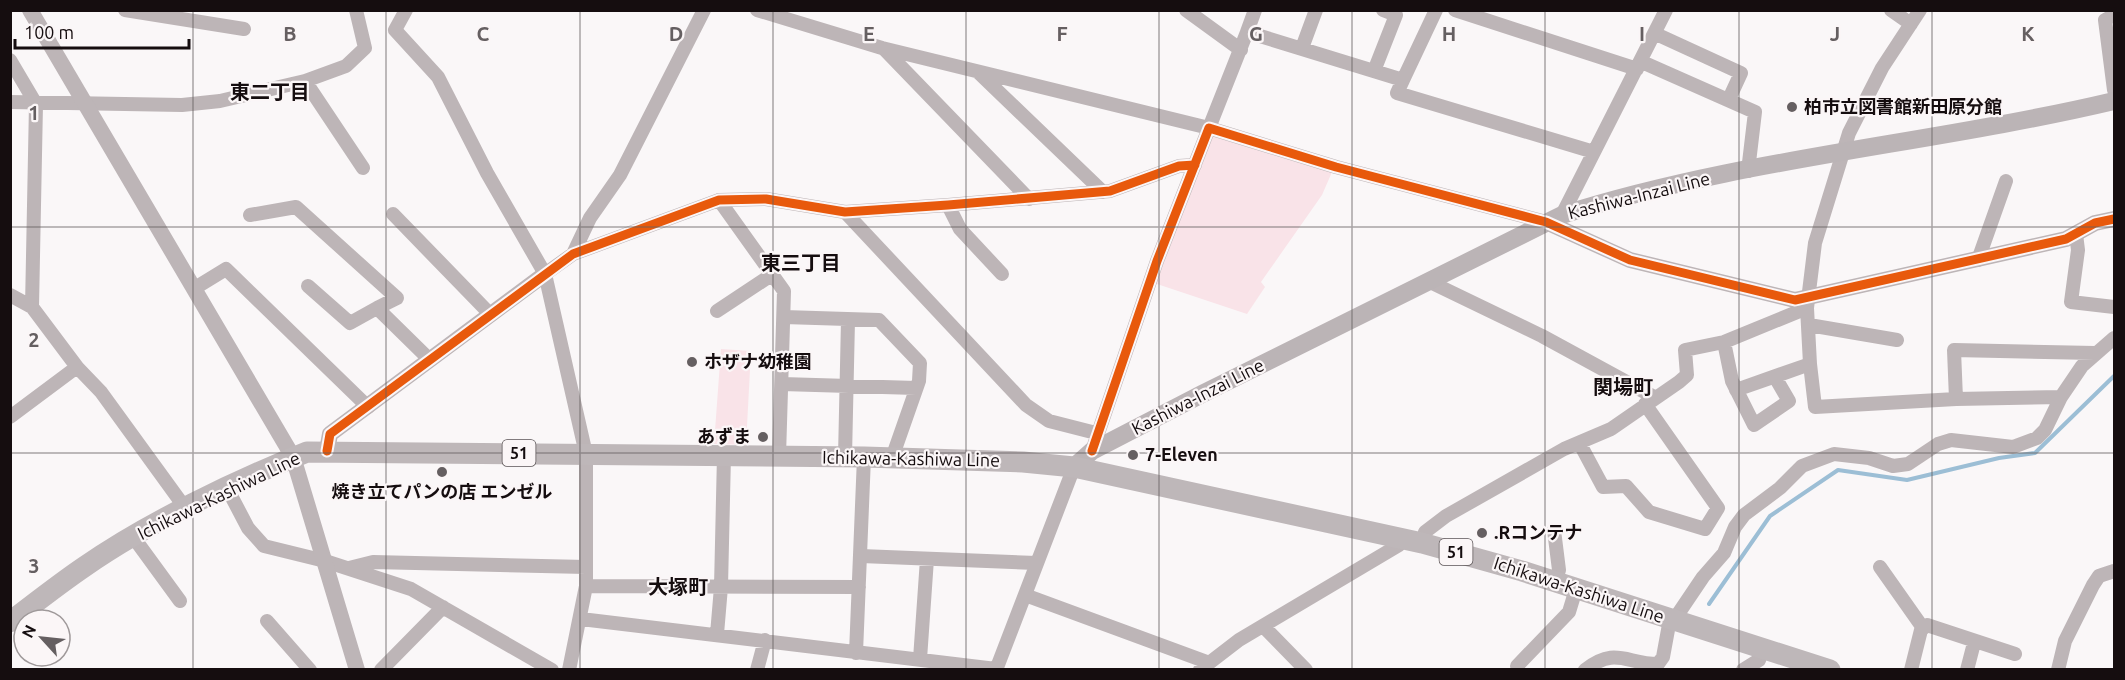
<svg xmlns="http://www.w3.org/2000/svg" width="2125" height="680" viewBox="0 0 2125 680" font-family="Ubuntu,'Noto Sans JP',sans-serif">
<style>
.green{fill:#f9e3e8}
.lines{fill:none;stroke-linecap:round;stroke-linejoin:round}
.stream{stroke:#9cbed5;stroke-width:4}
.minor{stroke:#bdb5b7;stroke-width:14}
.tertiary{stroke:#bdb5b7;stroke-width:16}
.secondary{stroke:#bbb4b6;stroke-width:18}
.primary{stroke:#beb7b9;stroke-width:21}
.cycleway-casing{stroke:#fbf6f7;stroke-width:13}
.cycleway{stroke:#e8590c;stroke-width:9}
.grid{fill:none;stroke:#655f61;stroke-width:1.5;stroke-opacity:0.55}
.poi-dot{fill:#655f61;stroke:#fbf6f7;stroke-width:2}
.labels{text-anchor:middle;stroke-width:4.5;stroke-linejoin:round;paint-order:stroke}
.shield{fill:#fbf6f7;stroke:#5a5355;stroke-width:1.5}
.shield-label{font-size:16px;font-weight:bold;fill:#150d0f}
.poi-label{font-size:18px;font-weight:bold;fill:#150d0f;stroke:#fbf6f7;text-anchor:start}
.street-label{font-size:18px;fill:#150d0f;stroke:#fbf6f7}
.neighbourhood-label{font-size:20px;font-weight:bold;fill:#150d0f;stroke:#fbf6f7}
.grid-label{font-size:20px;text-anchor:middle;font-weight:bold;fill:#655f61;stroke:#fbf6f7;stroke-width:4.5;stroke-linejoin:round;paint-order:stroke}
</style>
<rect width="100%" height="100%" fill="#faf7f8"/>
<path class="green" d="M 1209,135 L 1332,172 L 1322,195 L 1261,282 L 1265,287 L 1247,314 L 1154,283 Z
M 721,349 L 751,351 L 746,445 L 714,444 Z"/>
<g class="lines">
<path class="stream" d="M 1709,604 L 1770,516 L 1838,470 L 1907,480 L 1999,458 L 2035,453 L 2114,376"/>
<path class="minor" d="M 125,10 L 244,29
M 406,10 L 395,30 L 438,77 L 487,173 L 545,274 L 586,454 L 586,586
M 757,10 L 882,48 L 1209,128 L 1247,32 L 1403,80 L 1397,93 L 1594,152
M 1186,10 L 1241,50
M 1455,10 L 1637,69
M 1891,10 L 1911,24
M 2114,15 L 2105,20 L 2114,90
M 1247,32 L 1255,10
M 1656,34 L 1741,73 L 1729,99
M 1302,48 L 1316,10
M 884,49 L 1029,199
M 10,60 L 36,104 L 32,307
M 1642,62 L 1755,112 L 1748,171
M 1374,71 L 1396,15 L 1383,10
M 979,73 L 1103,192
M 1403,80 L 1436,10
M 305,81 L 363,168
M 10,102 L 182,105 L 220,101 L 305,81 L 346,66 L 365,48 L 356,10
M 719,200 L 784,291 L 779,456
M 948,205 L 960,229 L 1002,274
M 845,212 L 1026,405 L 1049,421 L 1096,433
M 393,214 L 491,315
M 250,215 L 296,207 L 397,298 L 377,308 L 430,360
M 1562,215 L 1666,10
M 2076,234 L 2078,250 L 2071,302 L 2114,307
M 573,254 L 590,218 L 620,175 L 704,10
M 1978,260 L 2006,181
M 545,274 L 573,254 L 719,200 L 766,199 L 845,212 L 948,205 L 1110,191 L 1179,166 L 1195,165
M 1428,281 L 1542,336 L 1654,397
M 308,286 L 350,323 L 377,308
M 195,288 L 226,269 L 368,407
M 10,295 L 32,307 L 77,367 L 101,392 L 186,509
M 717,311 L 773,274
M 784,317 L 879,320 L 920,363 L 919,381 L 892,458
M 1809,325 L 1897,340
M 1724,342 L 1732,381 L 1754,425 L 1789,401 L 1775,377
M 1810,364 L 1815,407 L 1956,399 L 2061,397
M 782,384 L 916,388
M 1736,390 L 1810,364 L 1807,308
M 1956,399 L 1954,350 L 2095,353
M 10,417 L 77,367
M 1580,444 L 1603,487 L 1626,486 L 1649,512 L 1705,529 L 1718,508 L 1645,404
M 1092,451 L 1157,261 L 1209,128 L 1336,167 L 1546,222
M 845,457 L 848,320
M 227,488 L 248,528 L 264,546 L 325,561 L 411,589 L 552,670
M 1554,530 L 1559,570 L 1555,582
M 134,538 L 180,601
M 1422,543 L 1425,532 L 1446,516 L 1564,449 L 1611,429 L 1679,382 L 1687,375 L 1685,350 L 1724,342 L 1807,308 L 1815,243 L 1849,133 L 1882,68 L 1920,10
M 861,556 L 1036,563
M 1880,567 L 1923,628
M 349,568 L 373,562 L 586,567
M 1025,595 L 1207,662
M 581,619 L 996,669
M 1674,620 L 1703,577 L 1724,553 L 1735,527 L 1744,515 L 1780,488 L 1802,466 L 1834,454 L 1869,458 L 1893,466 L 1908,464 L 1938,444 L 1951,440 L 2013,447 L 2037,438 L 2045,430 L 2061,397 L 2082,366 L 2114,338
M 267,621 L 310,670
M 1264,627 L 1306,670
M 717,634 L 721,587 L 724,455
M 856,653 L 864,457
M 920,659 L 927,559
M 1517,666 L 1569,612 L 1576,589
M 381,670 L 443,607
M 569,670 L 586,586 L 859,587
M 757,670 L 765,640
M 996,670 L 1074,467
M 1200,670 L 1239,640 L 1399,545 L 1402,538
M 1585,670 C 1616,646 1626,664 1658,664 L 1663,657 L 1670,619
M 1743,670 L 1759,660 L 1763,649
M 1911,670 L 1921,630 L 1927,625 L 2015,654
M 1967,670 L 1974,643
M 2058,670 L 2065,641 L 2093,585 L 2099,576 L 2114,571"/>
<path class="tertiary" d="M 30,10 L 293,457 L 357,670
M 1546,222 L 1630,260 L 1795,300 L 2066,239 L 2095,223 L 2114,219
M 327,451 L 330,434 L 545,274"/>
<path class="secondary" d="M 1074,467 L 1092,451 L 1202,394 L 1562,215 C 1741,158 1932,144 2114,101"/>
<path class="primary" d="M 10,622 C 35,603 59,584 84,567 C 147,523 235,481 307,452 L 864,457 L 1023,462 L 1074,467 L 1422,543 L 1522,571 L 1830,670"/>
<defs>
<path id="cycleway" d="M 327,451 L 330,434 L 573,254 L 719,200 L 766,199 L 845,212 L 948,205 L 1110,191 L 1179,166 L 1195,165
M 1092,451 L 1157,261 L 1209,128 L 1336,167 L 1546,222 L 1630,260 L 1795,300 L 2066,239 L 2095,223 L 2114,219"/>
</defs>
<use href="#cycleway" class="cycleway-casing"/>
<use href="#cycleway" class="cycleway"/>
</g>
<path class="grid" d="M 193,10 L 193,670M 386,10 L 386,670M 580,10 L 580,670M 773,10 L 773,670M 966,10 L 966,670M 1159,10 L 1159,670M 1352,10 L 1352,670M 1545,10 L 1545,670M 1739,10 L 1739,670M 1932,10 L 1932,670M 10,227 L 2114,227M 10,453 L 2114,453"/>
<g class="poi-dot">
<circle cx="1792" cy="107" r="6"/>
<circle cx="692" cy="362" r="6"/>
<circle cx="763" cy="437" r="6"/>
<circle cx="1133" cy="455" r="6"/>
<circle cx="442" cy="472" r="6"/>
<circle cx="1482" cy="533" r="6"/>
</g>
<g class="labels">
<g class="shield">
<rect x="502.5" y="440" width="33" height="26" rx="4.5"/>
<rect x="1439.5" y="539" width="33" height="26" rx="4.5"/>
</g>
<g class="shield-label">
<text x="519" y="459">51</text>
<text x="1456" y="558">51</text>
</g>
<g class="poi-label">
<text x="1804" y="113">柏市立図書館新田原分館</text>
<text x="704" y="368">ホザナ幼稚園</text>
<text x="751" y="443" text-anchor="end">あずま</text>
<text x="1145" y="461">7-Eleven</text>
<text x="442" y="498" text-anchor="middle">焼き立てパンの店 エンゼル</text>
<text x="1494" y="539">.Rコンテナ</text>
</g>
<g class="street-label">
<text transform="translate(1639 196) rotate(-14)" y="6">Kashiwa-Inzai Line</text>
<text transform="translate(1198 397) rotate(-27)" y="6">Kashiwa-Inzai Line</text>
<text transform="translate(911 459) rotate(1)" y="6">Ichikawa-Kashiwa Line</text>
<text transform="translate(219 496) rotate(-26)" y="6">Ichikawa-Kashiwa Line</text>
<text transform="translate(1579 590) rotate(18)" y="6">Ichikawa-Kashiwa Line</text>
</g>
<g class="neighbourhood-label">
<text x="270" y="99">東二丁目</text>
<text x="801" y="270">東三丁目</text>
<text x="1623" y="394">関場町</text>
<text x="678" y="594">大塚町</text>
</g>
</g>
<g class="grid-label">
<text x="290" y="41">B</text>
<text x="483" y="41">C</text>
<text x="676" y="41">D</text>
<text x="869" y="41">E</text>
<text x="1062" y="41">F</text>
<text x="1256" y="41">G</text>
<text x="1449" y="41">H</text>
<text x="1642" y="41">I</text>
<text x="1835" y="41">J</text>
<text x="2028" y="41">K</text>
<text x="34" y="120">1</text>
<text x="34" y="347">2</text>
<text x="34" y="573">3</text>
</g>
<rect width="2125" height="680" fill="none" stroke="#150d0f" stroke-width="24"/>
<g transform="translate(42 638) rotate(297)"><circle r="28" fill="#fbf6f7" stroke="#9f999a" stroke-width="1.5"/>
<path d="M0-4.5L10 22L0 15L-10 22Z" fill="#655f61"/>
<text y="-9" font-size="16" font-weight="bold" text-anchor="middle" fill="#150d0f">N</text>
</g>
<path d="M15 39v9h174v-9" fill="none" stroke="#150d0f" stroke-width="3"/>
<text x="24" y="39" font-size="18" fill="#150d0f" stroke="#fbf6f7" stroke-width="4.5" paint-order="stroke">100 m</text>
</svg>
